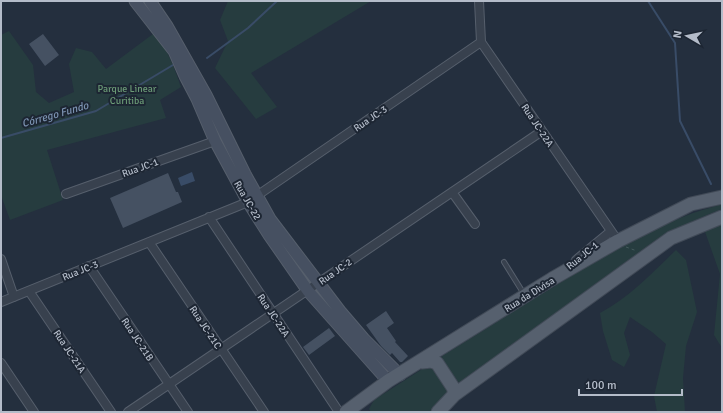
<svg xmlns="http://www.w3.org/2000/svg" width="723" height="413" viewBox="0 0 723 413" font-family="Signika,sans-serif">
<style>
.green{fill:#263c3f}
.water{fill:#394c67}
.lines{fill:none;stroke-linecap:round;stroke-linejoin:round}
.stream{stroke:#394c67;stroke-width:2}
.building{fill:#455162}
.service-casing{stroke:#565f6c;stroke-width:6}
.minor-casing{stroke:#565f6c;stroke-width:10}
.secondary-casing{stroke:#565f6c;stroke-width:13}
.primary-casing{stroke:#414a57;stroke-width:15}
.path{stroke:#44595c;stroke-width:1;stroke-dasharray:3 3;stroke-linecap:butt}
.service{stroke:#38414e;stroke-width:4}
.minor{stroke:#38414e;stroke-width:8}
.secondary{stroke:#465061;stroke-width:11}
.primary{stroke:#56606e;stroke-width:13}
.labels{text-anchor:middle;stroke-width:4;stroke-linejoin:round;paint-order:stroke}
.park-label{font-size:10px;fill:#6b9a76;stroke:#1d2633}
.street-label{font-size:10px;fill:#b4bcc9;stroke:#1d2633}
.water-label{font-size:11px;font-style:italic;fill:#7c92b1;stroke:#1d2633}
</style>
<rect width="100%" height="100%" fill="#242f3e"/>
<path class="green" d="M 228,1 L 371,1 L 251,73 L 277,107 L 256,119 L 215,68 L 228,41 L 220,20 Z
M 9,31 L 33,65 L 36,92 L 49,103 L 74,92 L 69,64 L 76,48 L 92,52 L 106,69 L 157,31 L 173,65 L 181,87 L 160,100 L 166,118 L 47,150 L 63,200 L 10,220 L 1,195 L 1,35 Z
M 722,204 L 722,209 C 673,227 636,255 594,285 C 550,318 506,351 463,385 L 459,383 L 442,360 L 442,356 L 605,255 L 673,221 L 693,213 Z
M 722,224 L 722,348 L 714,335 L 720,274 L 704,229 Z
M 676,250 L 686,260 L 697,312 L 686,346 L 683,378 L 685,412 L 657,412 L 654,396 L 666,344 L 652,332 L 630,317 L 624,333 L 630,355 L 624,367 L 612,360 L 603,331 L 600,313 C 630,297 652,273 676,250 Z
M 427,366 L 434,367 L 449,387 L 446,398 L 432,412 L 371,412 L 369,409 L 374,400 Z"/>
<path class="water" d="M 192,172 L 195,181 L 181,186 L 178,178 Z"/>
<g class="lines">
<path class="stream" d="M 648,1 L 675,43 L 680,121 L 711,184
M 207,58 L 248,28 L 277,1
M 1,138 L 96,111 L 173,65"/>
</g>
<path class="building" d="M 43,34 L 59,55 L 45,66 L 29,44 Z
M 168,173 L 176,192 L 178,192 L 182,202 L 123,228 L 110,198 Z
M 386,311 L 394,323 L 387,328 L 396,341 L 395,342 L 408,356 L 402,362 L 400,362 L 392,353 L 390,355 L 381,346 L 366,325 Z
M 329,328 L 335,336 L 309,355 L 303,347 Z"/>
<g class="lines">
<defs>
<path id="service" d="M 504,262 L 524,294"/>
<path id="minor" d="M 479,1 L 481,42 L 618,241
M 452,192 L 475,224
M 66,194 L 215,141
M 258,195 L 481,42
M 209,217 L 339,412
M 149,242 L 264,412
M 1,259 L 14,297
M 576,260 L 611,231
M 89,266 L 188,412
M 29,291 L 111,412
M 1,302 L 248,202
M 1,363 L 34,412
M 128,412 L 542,131"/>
<path id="secondary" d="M 135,1 L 174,51 L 185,76 L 197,99 L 215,141 L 248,202 L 269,235 L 308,291 L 388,381
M 150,1 L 167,26 L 206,95 L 245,174 L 270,219 L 340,311 L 364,339 L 400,375"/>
<path id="primary" d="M 422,362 L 431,361 L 437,363 L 454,389 L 454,395
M 346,412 L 388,381 L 552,279 L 618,241 L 691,204 L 722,197
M 438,412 L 454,395 L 671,238 L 722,217"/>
</defs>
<use href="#service" class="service-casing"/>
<use href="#minor" class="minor-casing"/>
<use href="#secondary" class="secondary-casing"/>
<use href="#primary" class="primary-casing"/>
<path class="path" d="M 626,247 L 637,251"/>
<use href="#service" class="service"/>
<use href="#minor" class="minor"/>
<use href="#secondary" class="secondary"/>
<use href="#primary" class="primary"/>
</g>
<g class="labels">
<g class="park-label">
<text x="127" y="92">Parque Linear<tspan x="127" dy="12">Curitiba</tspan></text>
</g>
<g class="street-label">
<text transform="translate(370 118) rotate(-34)" y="4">Rua JC-3</text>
<text transform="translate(538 125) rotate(56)" y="4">Rua JC-22A</text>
<text transform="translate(140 167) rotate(-20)" y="4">Rua JC-1</text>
<text transform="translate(248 200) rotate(60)" y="4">Rua JC-22</text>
<text transform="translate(582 255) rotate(-39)" y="4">Rua JC-1</text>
<text transform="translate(80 270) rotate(-22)" y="4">Rua JC-3</text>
<text transform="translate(335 271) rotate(-35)" y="4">Rua JC-2</text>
<text transform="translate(529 294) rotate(-32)" y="4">Rua da Divisa</text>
<text transform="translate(274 315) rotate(56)" y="4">Rua JC-22A</text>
<text transform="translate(206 327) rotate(56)" y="4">Rua JC-21C</text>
<text transform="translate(138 339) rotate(56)" y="4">Rua JC-21B</text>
<text transform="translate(70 351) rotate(56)" y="4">Rua JC-21A</text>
</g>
<g class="water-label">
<text transform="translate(55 114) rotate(-16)" y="4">Córrego Fundo</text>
</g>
</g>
<rect width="723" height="413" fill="none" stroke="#b4bcc9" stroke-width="4"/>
<g transform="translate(687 36) rotate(279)" stroke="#1d2633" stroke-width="3" paint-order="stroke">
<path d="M0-3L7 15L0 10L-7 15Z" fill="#b4bcc9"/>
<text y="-6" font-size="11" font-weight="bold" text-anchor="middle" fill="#b4bcc9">N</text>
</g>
<path d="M579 389v6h103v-6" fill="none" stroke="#b4bcc9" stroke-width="2"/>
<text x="585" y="389" font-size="12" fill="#b4bcc9" stroke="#1d2633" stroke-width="3" paint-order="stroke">100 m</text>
</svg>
